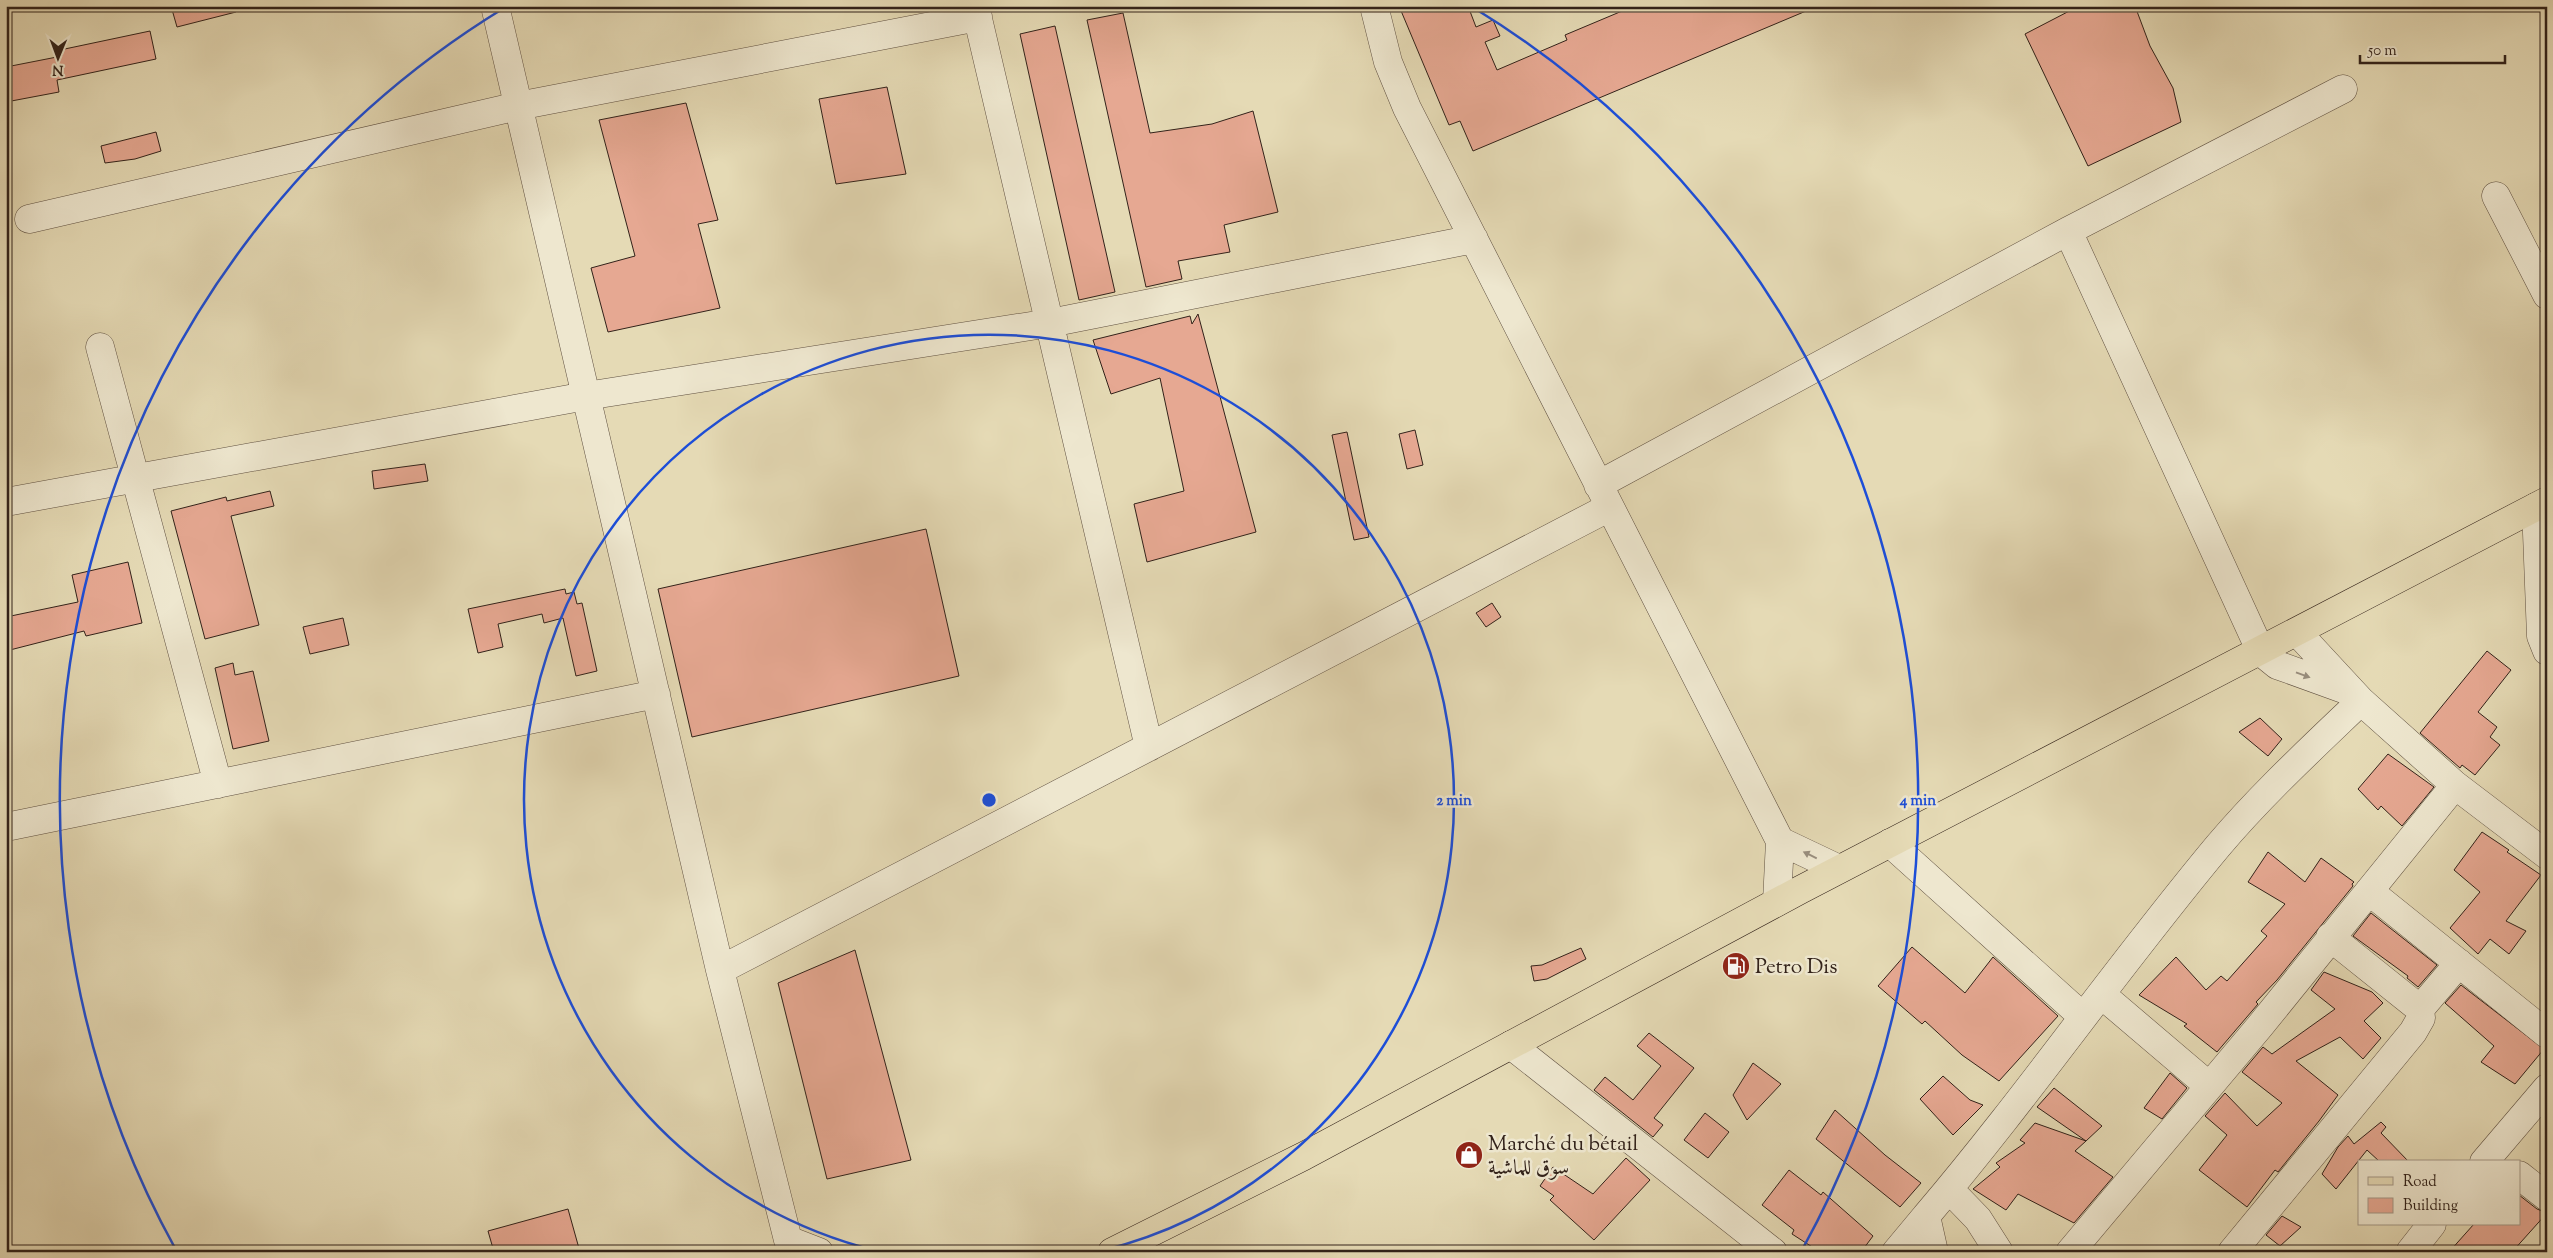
<svg xmlns="http://www.w3.org/2000/svg" width="2553" height="1258" viewBox="0 0 2553 1258" font-family="'Sorts Mill Goudy',Amiri,serif">
<style>
.building{fill:#e6a892;stroke:#32221a}
.lines{fill:none;stroke-linecap:round;stroke-linejoin:round}
.minor-casing{stroke:#5f5041;stroke-width:29}
.major-casing{stroke:#32221a;stroke-width:29}
.minor{stroke:#eee7cf;stroke-width:28}
.major{stroke:#e5dab5;stroke-width:28}
.oneway{fill:#998e7e}
.ring{fill:none;stroke:#1d4ed8;stroke-width:2.5}
.labels{text-anchor:middle;stroke-width:5;stroke-linejoin:round;paint-order:stroke}
.poi-label{font-size:21px;fill:#32221a;stroke:#eee7cf;text-anchor:start}
.centre{fill:#1d4ed8;stroke:#eee7cf;stroke-width:2.5}
.ring-label{font-size:15px;text-anchor:middle;font-weight:bold;fill:#1d4ed8;stroke:#eee7cf;stroke-width:5;stroke-linejoin:round;paint-order:stroke}
</style>
<rect width="100%" height="100%" fill="#e5dab5"/>
<filter id="stains"><feTurbulence type="fractalNoise" baseFrequency=".004" numOctaves="4"/><feColorMatrix values="0 0 0 0 .2 0 0 0 0 .09 0 0 0 0 .02 0 0 0 .5 -.17"/></filter>
<radialGradient id="worn" r=".72"><stop offset=".6" stop-color="#630" stop-opacity="0"/><stop offset="1" stop-color="#630" stop-opacity=".3"/></radialGradient>
<path class="building" d="M 171,6 L 236,6 L 236,12 L 177,27 Z
M 1399,6 L 1468,6 L 1476,27 L 1493,20 L 1500,36 L 1485,42 L 1497,70 L 1567,40 L 1565,35 L 1634,6 L 1818,6 L 1473,151 L 1460,121 L 1449,125 Z
M 2079,6 L 2135,6 L 2150,46 L 2173,88 L 2181,122 L 2088,166 L 2025,34 Z
M 1123,13 L 1150,133 L 1212,124 L 1253,111 L 1278,212 L 1224,225 L 1230,252 L 1178,261 L 1182,279 L 1146,287 L 1087,20 Z
M 1055,26 L 1115,292 L 1079,300 L 1020,34 Z
M 150,31 L 156,59 L 57,80 L 59,92 L 6,102 L 6,67 L 62,56 L 60,50 Z
M 887,87 L 906,174 L 836,184 L 819,99 Z
M 686,103 L 718,220 L 698,224 L 720,308 L 608,332 L 591,268 L 635,256 L 599,120 Z
M 156,132 L 161,151 L 135,159 L 105,163 L 101,146 Z
M 1198,314 L 1256,532 L 1147,562 L 1134,504 L 1184,491 L 1160,378 L 1111,394 L 1093,340 L 1190,316 L 1192,324 Z
M 1415,430 L 1423,465 L 1407,469 L 1399,434 Z
M 1347,432 L 1369,537 L 1354,540 L 1332,435 Z
M 425,464 L 428,481 L 374,489 L 372,471 Z
M 270,491 L 274,506 L 231,516 L 259,625 L 205,639 L 171,511 L 226,497 L 227,501 Z
M 926,529 L 959,676 L 692,737 L 658,589 Z
M 128,562 L 142,623 L 86,636 L 84,631 L 6,651 L 6,617 L 78,602 L 72,575 Z
M 565,589 L 566,594 L 574,592 L 577,604 L 582,603 L 597,671 L 576,676 L 563,618 L 544,623 L 542,614 L 498,624 L 503,647 L 478,653 L 468,609 Z
M 1492,603 L 1501,617 L 1486,627 L 1476,613 Z
M 343,618 L 349,645 L 310,654 L 303,627 Z
M 2487,651 L 2511,670 L 2478,712 L 2497,727 L 2490,737 L 2500,745 L 2475,775 L 2462,765 L 2460,768 L 2420,733 Z
M 233,663 L 235,675 L 253,671 L 269,741 L 233,749 L 215,668 Z
M 2260,718 L 2282,739 L 2268,756 L 2239,732 Z
M 2388,754 L 2434,787 L 2402,826 L 2381,806 L 2378,810 L 2358,789 Z
M 2482,832 L 2509,850 L 2507,852 L 2541,875 L 2506,921 L 2526,931 L 2509,954 L 2490,939 L 2478,954 L 2450,928 L 2480,892 L 2454,870 Z
M 2268,852 L 2305,882 L 2321,858 L 2354,882 L 2352,884 L 2353,886 L 2277,980 L 2256,1002 L 2258,1004 L 2217,1052 L 2184,1026 L 2187,1024 L 2139,995 L 2176,957 L 2206,990 L 2221,976 L 2227,981 L 2267,936 L 2261,931 L 2285,904 L 2248,882 Z
M 2371,913 L 2437,965 L 2418,987 L 2407,978 L 2408,976 L 2353,936 Z
M 1912,947 L 1965,993 L 1993,957 L 2058,1016 L 1999,1081 L 1962,1055 L 1925,1021 L 1922,1024 L 1878,986 Z
M 1581,948 L 1586,959 L 1547,979 L 1534,981 L 1531,966 L 1542,965 Z
M 855,950 L 911,1160 L 827,1179 L 778,983 Z
M 2324,972 L 2372,992 L 2383,1003 L 2364,1021 L 2381,1038 L 2363,1059 L 2340,1037 L 2296,1061 L 2338,1095 L 2319,1121 L 2278,1172 L 2275,1170 L 2247,1207 L 2199,1170 L 2227,1135 L 2205,1116 L 2225,1093 L 2257,1126 L 2282,1103 L 2242,1072 L 2263,1047 L 2272,1054 L 2335,1009 L 2311,990 Z
M 2461,985 L 2544,1049 L 2515,1084 L 2481,1062 L 2494,1046 L 2445,1003 Z
M 1649,1033 L 1694,1068 L 1654,1118 L 1663,1125 L 1653,1137 L 1594,1090 L 1605,1077 L 1633,1100 L 1661,1066 L 1637,1046 Z
M 1753,1063 L 1781,1084 L 1747,1120 L 1733,1095 Z
M 2170,1073 L 2187,1088 L 2162,1119 L 2144,1108 Z
M 1943,1076 L 1970,1100 L 1983,1105 L 1953,1135 L 1920,1099 Z
M 2054,1088 L 2102,1126 L 2086,1141 L 2037,1107 Z
M 1835,1110 L 1885,1155 L 1921,1183 L 1900,1207 L 1816,1139 Z
M 1705,1113 L 1729,1132 L 1708,1158 L 1684,1140 Z
M 2381,1122 L 2386,1127 L 2381,1133 L 2409,1162 L 2380,1162 L 2367,1150 L 2336,1189 L 2322,1174 L 2338,1147 L 2348,1136 L 2354,1144 Z
M 2035,1123 L 2086,1141 L 2075,1151 L 2113,1177 L 2074,1223 L 2018,1194 L 2006,1210 L 1973,1189 L 2000,1167 L 1996,1163 L 2025,1143 L 2020,1140 Z
M 1626,1158 L 1650,1180 L 1594,1240 L 1550,1200 L 1554,1196 L 1540,1186 L 1553,1167 L 1593,1194 Z
M 1789,1170 L 1821,1195 L 1823,1192 L 1873,1236 L 1861,1252 L 1820,1252 L 1792,1234 L 1794,1230 L 1762,1205 Z
M 2519,1195 L 2537,1209 L 2547,1213 L 2512,1252 L 2449,1252 L 2474,1224 L 2519,1224 Z
M 568,1209 L 580,1252 L 494,1252 L 488,1231 Z
M 2282,1216 L 2301,1227 L 2280,1246 L 2266,1235 Z"/>
<g class="lines">
<defs>
<path id="minor" d="M 495,6 L 720,970 L 788,1240 L 819,1252
M 975,6 L 1149,747
M 1374,6 L 1388,62 L 1407,108 L 1780,841 L 1777,902
M 2496,196 L 2547,295
M 29,219 L 518,106 L 978,17
M 2068,231 L 2261,652 L 2277,665 L 2352,692
M 100,347 L 218,784
M 1598,485 L 2068,231 L 2343,89
M 6,502 L 586,396 L 1050,323 L 1474,239
M 2536,507 L 2541,636 L 2547,651
M 2297,632 L 2361,701 L 2455,785 L 2547,855
M 6,827 L 656,694
M 1780,841 L 1839,869
M 1890,843 L 2082,1016
M 2369,891 L 2547,1034
M 720,970 L 1610,507
M 2102,995 L 2209,1086
M 2420,1009 L 2459,963
M 1511,1045 L 1773,1252
M 2484,1162 L 2547,1088
M 2519,1175 L 2547,1197
M 1949,1189 L 1978,1219 L 1999,1252
M 1926,1216 C 2028,1096 2117,967 2218,846 C 2262,794 2312,748 2361,701
M 1896,1252 L 1926,1216 L 1934,1252
M 2070,1252 L 2260,1026 L 2455,785
M 2232,1252 L 2413,1032 L 2421,1018 L 2420,1009 L 2330,937
M 2410,1252 L 2432,1224"/>
<path id="major" d="M 1112,1252 L 1304,1156 L 1800,890 L 2547,501"/>
</defs>
<use href="#minor" class="minor-casing"/>
<use href="#major" class="major-casing"/>
<use href="#minor" class="minor"/>
<use href="#major" class="major"/>
</g>
<defs><path id="oneway-solid" d="M-6-.8H1V-3.2L6.5 0L1 3.2V.8H-6Z" transform="scale(1.25)"/></defs>
<g class="oneway">
<use href="#oneway-solid" transform="translate(2303 675) rotate(20)"/>
<use href="#oneway-solid" transform="translate(1810 855) rotate(-154)"/>
</g>
<g class="ring">
<path d="M877 1251A465 465 0 1 1 1101 1251"/>
<path d="M176 1250A929 929 0 0 1 504 8M1474 8A929 929 0 0 1 1802 1250"/>
</g>
<defs>
<symbol id="fuel-disc" viewBox="-11 -11 22 22"><circle r="9.5" fill="#8f2418" stroke="#eee7cf"/><path d="M-5.5-6h7V0h2V4h1.3V-2.5L3-4.5l.8-.8L6-3V5H2.5V1h-1V6h-7ZM-4.2-4.7v3.2H.2V-4.7Z" fill="#fff"/></symbol>
<symbol id="shop-disc" viewBox="-11 -11 22 22"><circle r="9.5" fill="#8f2418" stroke="#eee7cf"/><path d="M-5-2.5h2.3a2.7 3.5 0 0 1 5.4 0H5L5.5 6h-11ZM-1.5-2.5h3a1.5 2.3 0 0 0-3 0Z" fill="#fff"/></symbol>
</defs>
<g fill-rule="evenodd">
<use href="#fuel-disc" x="1720" y="950" width="32" height="32"/>
<use href="#shop-disc" x="1453" y="1139" width="32" height="32"/>
</g>
<g class="labels">
<g class="poi-label">
<text x="1755" y="973">Petro Dis</text>
<text x="1488" y="1150">Marché du bétail<tspan x="1488" dy="24">سوق للماشية</tspan></text>
</g>
</g>
<circle cx="989" cy="800" r="8" class="centre"/>
<g class="ring-label">
<text x="1454" y="805">2 min</text>
<text x="1918" y="805">4 min</text>
</g>
<rect width="2553" height="1258" fill="none" stroke="#e5dab5" stroke-width="25"/>
<rect x="8" y="8" width="2538" height="1243" fill="none" stroke="#32221a" stroke-width="2.5"/>
<rect x="12" y="12" width="2528" height="1233" fill="none" stroke="#32221a"/>
<rect x="2358" y="1160" width="162" height="65" fill="#eee7cf" stroke="#a39887"/>
<rect x="2368" y="1177" width="25" height="8" fill="#e5dab5" stroke="#a39887"/>
<text x="2403" y="1186" font-size="15" fill="#32221a">Road</text>
<rect x="2368" y="1198" width="25" height="15" fill="#e6a892" stroke="#a39887"/>
<text x="2403" y="1210" font-size="15" fill="#32221a">Building</text>
<g transform="translate(58 58) rotate(181)" stroke="#eee7cf" stroke-width="4" paint-order="stroke">
<path d="M0-4L9 19L0 12L-9 19Z" fill="#32221a"/>
<text y="-8" font-size="14" font-weight="bold" text-anchor="middle" fill="#32221a">N</text>
</g>
<path d="M2360 55v8h145v-8" fill="none" stroke="#32221a" stroke-width="2.5"/>
<text x="2368" y="55" font-size="15" fill="#32221a" stroke="#eee7cf" stroke-width="4" paint-order="stroke">50 m</text>
<rect width="100%" height="100%" filter="url(#stains)"/>
<rect width="100%" height="100%" fill="url(#worn)"/>
</svg>
